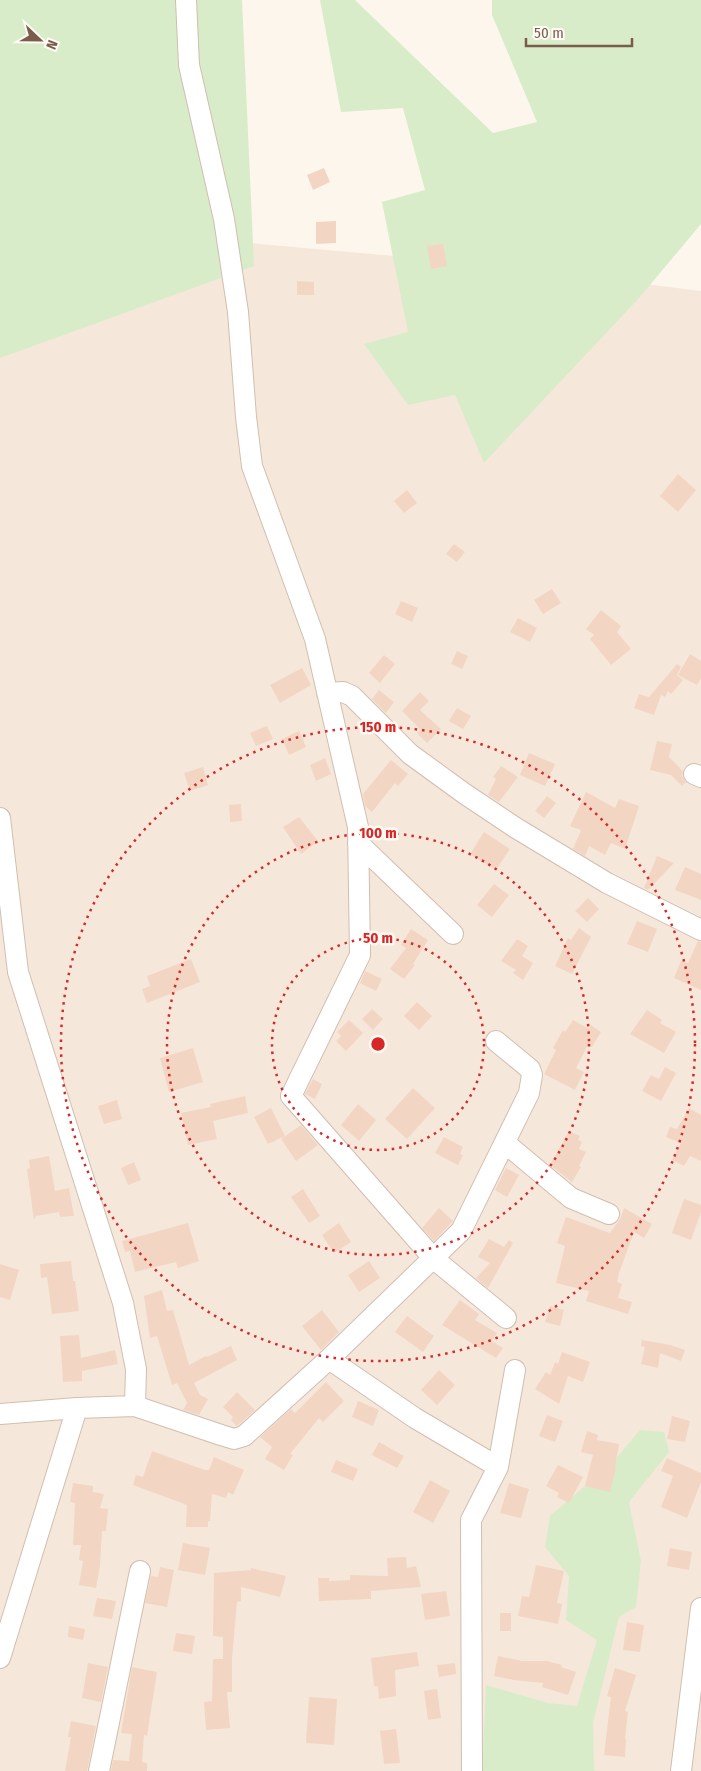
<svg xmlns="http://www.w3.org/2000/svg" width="701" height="1771" viewBox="0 0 701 1771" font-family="'Fira Sans Condensed',sans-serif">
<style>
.residential{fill:#f5e8da}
.green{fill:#d8ecc9}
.building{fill:#f3d5c3}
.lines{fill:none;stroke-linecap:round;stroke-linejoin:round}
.minor-casing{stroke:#d1beb0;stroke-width:22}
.minor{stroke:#fff;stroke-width:20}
.ring{fill:none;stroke:#d62828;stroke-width:2.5;stroke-dasharray:2.5 5}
.centre{fill:#d62828;stroke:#fffaf3;stroke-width:2.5}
.ring-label{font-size:15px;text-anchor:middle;font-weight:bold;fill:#d62828;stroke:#fffaf3;stroke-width:5;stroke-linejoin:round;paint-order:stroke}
</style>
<rect width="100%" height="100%" fill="#fdf6ec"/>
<path class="residential" d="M 171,236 L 484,264 L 701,291 L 701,1771 L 0,1771 L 0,316 Z"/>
<path class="green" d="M 0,0 L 242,0 L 254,266 L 0,358 Z
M 320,0 L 355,0 L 493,133 L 537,122 L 492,15 L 492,0 L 701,0 L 701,224 L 639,298 L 484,463 L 455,395 L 408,405 L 364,344 L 408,332 L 382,202 L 425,190 L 403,108 L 341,112 Z
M 640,1430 L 664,1432 L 669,1452 L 629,1502 L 641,1561 L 636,1607 L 619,1617 L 593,1723 L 594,1770 L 598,1771 L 482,1771 L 486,1685 L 548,1703 L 577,1706 L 597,1640 L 566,1620 L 569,1576 L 545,1547 L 550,1516 L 614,1461 Z"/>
<path class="building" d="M 324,168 L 330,182 L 313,190 L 307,175 Z
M 336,221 L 336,243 L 316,244 L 316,222 Z
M 443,244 L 447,266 L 431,269 L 427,246 Z
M 297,281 L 314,282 L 314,295 L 297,295 Z
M 678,474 L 696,490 L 678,512 L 660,496 Z
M 407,490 L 417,503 L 404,513 L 394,501 Z
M 454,544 L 465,552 L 457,562 L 446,554 Z
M 552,589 L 561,603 L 543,614 L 534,600 Z
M 401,601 L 418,608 L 412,622 L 395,614 Z
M 601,610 L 621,626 L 617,632 L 631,649 L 611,665 L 590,639 L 594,635 L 586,629 Z
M 518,618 L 537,628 L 530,642 L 510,632 Z
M 457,651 L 468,656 L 462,669 L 451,664 Z
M 690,654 L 701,661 L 701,678 L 697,685 L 678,675 Z
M 384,655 L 395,664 L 380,683 L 369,673 Z
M 677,664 L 681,667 L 677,675 L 683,680 L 671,694 L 668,691 L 665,697 L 661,695 L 654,715 L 634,708 L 639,694 L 649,697 Z
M 302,668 L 311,685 L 280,703 L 270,685 Z
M 379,690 L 394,702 L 386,713 L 372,699 Z
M 420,692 L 429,701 L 420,710 L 441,729 L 427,743 L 417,733 L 421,730 L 402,711 Z
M 457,708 L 471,716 L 463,729 L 449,721 Z
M 267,726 L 273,739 L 256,746 L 250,733 Z
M 299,731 L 306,747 L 289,755 L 282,739 Z
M 657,741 L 672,744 L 669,757 L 683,771 L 682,776 L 686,782 L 682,786 L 671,775 L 650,770 Z
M 529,753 L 555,764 L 545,786 L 520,775 Z
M 325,758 L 331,774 L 316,781 L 310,765 Z
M 391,760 L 408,774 L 398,786 L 395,783 L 372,812 L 365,806 L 363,794 Z
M 501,766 L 518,777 L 499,802 L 488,795 L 496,779 L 493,777 Z
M 203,767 L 208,785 L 190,791 L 184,773 Z
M 586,792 L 615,808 L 619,799 L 639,806 L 625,849 L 611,843 L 605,855 L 589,846 L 585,856 L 573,849 L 581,830 L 570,826 Z
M 547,796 L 556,803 L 544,818 L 535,811 Z
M 241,804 L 242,821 L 230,822 L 229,805 Z
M 299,817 L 318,841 L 301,854 L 283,827 Z
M 484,832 L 510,849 L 496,870 L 470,854 Z
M 657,856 L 674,863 L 648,890 L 644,888 Z
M 685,867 L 701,874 L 701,900 L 675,890 Z
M 494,884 L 509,895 L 492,917 L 477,905 Z
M 588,898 L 599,909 L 587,922 L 575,911 Z
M 637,921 L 657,929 L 648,952 L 627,944 Z
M 579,928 L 591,937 L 572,974 L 555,966 L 568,938 L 571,940 Z
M 411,929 L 428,940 L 413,964 L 415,965 L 404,979 L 390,969 L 406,948 L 401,945 Z
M 517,939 L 528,946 L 522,956 L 533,963 L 523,980 L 513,973 L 516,970 L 501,961 Z
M 698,941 L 701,942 L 701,990 L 674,978 L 681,961 L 688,963 Z
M 191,959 L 200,982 L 147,1003 L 142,989 L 150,986 L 147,976 Z
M 365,971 L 382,979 L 376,991 L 360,983 Z
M 417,1002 L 432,1016 L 419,1030 L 404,1016 Z
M 372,1009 L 383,1019 L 373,1030 L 362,1019 Z
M 647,1010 L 662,1020 L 660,1023 L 676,1032 L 664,1053 L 630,1034 Z
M 349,1020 L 363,1033 L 346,1051 L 336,1041 L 341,1036 L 337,1032 Z
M 573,1020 L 589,1029 L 591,1025 L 601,1032 L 592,1047 L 588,1045 L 576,1068 L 584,1072 L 575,1090 L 544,1074 L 556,1050 L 553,1048 L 563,1030 L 565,1032 Z
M 193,1048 L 203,1082 L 169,1092 L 160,1058 Z
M 665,1067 L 676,1073 L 661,1101 L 642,1091 L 651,1075 L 659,1079 Z
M 313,1079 L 322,1084 L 315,1099 L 305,1094 Z
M 413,1088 L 435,1108 L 407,1139 L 385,1119 Z
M 245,1096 L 248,1113 L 213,1121 L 217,1139 L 188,1145 L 181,1113 L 211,1107 L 210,1104 Z
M 117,1100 L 122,1119 L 104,1124 L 98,1106 Z
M 358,1104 L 376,1120 L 359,1141 L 341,1125 Z
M 271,1108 L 285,1136 L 268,1144 L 254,1117 Z
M 689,1108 L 701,1115 L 701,1161 L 690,1156 L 684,1166 L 672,1160 L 681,1143 L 666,1137 L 670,1127 L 677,1129 Z
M 301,1125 L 318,1145 L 296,1161 L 281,1139 Z
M 569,1131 L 580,1136 L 578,1140 L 582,1142 L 579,1149 L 586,1152 L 579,1166 L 581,1167 L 572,1182 L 550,1165 Z
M 444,1137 L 463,1147 L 460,1154 L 463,1155 L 458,1165 L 435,1153 Z
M 49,1156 L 55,1191 L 69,1188 L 74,1216 L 60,1217 L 59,1212 L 36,1216 L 34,1220 L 27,1169 L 30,1168 L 29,1160 Z
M 134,1162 L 141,1180 L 128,1185 L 121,1168 Z
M 506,1168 L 519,1175 L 507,1197 L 495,1190 Z
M 303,1189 L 320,1216 L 309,1223 L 291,1197 Z
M 684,1199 L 701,1205 L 701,1212 L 691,1240 L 672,1233 Z
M 439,1208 L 453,1221 L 434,1241 L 422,1228 Z
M 624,1208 L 652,1224 L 644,1238 L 634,1232 L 619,1273 L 617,1282 L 622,1284 L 618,1298 L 632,1302 L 628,1314 L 586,1301 L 589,1291 L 556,1283 L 565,1246 L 557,1243 L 566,1217 L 610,1233 L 620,1219 Z
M 188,1223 L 199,1261 L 178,1268 L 176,1262 L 135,1272 L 130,1251 L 125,1252 L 122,1241 Z
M 339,1223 L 351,1242 L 334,1253 L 322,1235 Z
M 489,1239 L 504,1247 L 509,1240 L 513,1243 L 488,1288 L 476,1278 L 490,1263 L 478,1257 Z
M 71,1261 L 73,1281 L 75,1281 L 79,1311 L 52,1314 L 47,1277 L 41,1278 L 40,1264 Z
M 369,1261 L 380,1278 L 359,1292 L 348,1275 Z
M 0,1264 L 19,1270 L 10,1300 L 0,1297 Z
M 162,1290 L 167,1311 L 173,1310 L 189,1365 L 206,1356 L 207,1357 L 231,1346 L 237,1360 L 194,1383 L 200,1395 L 208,1399 L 199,1415 L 183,1410 L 187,1403 L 177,1383 L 172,1385 L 157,1336 L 150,1338 L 144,1296 Z
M 460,1300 L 479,1314 L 475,1320 L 497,1333 L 492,1341 L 503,1348 L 496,1358 L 442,1325 Z
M 550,1306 L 564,1310 L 560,1326 L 545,1322 Z
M 322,1310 L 339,1332 L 321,1350 L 302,1326 Z
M 407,1316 L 434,1336 L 423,1352 L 395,1332 Z
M 79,1335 L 81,1358 L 115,1350 L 118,1364 L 82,1371 L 82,1381 L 63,1382 L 60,1336 Z
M 642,1340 L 670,1345 L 685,1350 L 681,1361 L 660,1353 L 658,1368 L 641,1364 L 645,1347 L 641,1346 Z
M 562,1352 L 590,1362 L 583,1382 L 568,1376 L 559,1404 L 535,1389 L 546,1372 L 550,1375 L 555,1362 L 558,1364 Z
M 439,1370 L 455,1385 L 437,1405 L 421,1390 Z
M 326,1382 L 344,1401 L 323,1422 L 319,1418 L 290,1454 L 293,1455 L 284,1470 L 265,1459 L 272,1447 L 260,1437 L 291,1409 L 295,1413 Z
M 237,1392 L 255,1410 L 237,1426 L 231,1420 L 233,1417 L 223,1407 Z
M 358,1401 L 379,1410 L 373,1426 L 352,1417 Z
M 547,1415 L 563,1421 L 555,1442 L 539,1436 Z
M 672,1416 L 690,1421 L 685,1442 L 667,1439 Z
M 587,1431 L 598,1435 L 597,1440 L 619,1444 L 615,1467 L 616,1468 L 610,1492 L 585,1486 L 593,1455 L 581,1452 Z
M 379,1442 L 404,1456 L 397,1468 L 372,1455 Z
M 152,1451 L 205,1470 L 209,1470 L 214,1457 L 244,1470 L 233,1495 L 228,1492 L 226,1498 L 212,1494 L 210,1521 L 208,1521 L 208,1527 L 186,1527 L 187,1505 L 133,1485 L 136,1475 L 143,1477 Z
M 667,1458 L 701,1473 L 701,1482 L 687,1518 L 661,1507 L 673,1476 L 661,1471 Z
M 336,1460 L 358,1469 L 353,1481 L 331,1472 Z
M 558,1465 L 583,1477 L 569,1503 L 557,1497 L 559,1493 L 546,1486 Z
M 430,1480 L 450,1491 L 433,1523 L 413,1512 Z
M 73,1483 L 93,1486 L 93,1492 L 104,1494 L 100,1508 L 108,1509 L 106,1531 L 102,1531 L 100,1566 L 96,1588 L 79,1585 L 83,1561 L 79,1560 L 81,1545 L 73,1545 L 75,1503 L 70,1502 Z
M 509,1483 L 529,1489 L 521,1518 L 500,1513 Z
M 183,1543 L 210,1548 L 205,1575 L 178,1570 Z
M 670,1548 L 692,1552 L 689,1570 L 667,1566 Z
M 406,1557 L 407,1568 L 416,1566 L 421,1587 L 371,1591 L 371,1599 L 319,1601 L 318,1578 L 329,1578 L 329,1581 L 350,1580 L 350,1575 L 388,1576 L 387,1558 Z
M 536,1565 L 564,1571 L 557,1603 L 562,1604 L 558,1624 L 518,1616 L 522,1596 L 529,1597 Z
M 160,1567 L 174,1570 L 167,1607 L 145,1603 L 151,1576 L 158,1577 Z
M 251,1568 L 286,1576 L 280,1597 L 241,1587 L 241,1601 L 237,1602 L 232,1659 L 232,1692 L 227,1692 L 230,1728 L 206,1730 L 204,1702 L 212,1701 L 213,1659 L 223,1659 L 223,1637 L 213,1636 L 214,1573 L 251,1570 Z
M 446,1591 L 450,1616 L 425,1620 L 421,1594 Z
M 97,1598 L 116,1601 L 112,1619 L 93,1616 Z
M 500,1613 L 511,1613 L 511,1631 L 500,1631 Z
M 627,1622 L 644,1625 L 640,1652 L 623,1650 Z
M 69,1626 L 85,1629 L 83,1640 L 68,1637 Z
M 176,1633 L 195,1636 L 192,1654 L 173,1651 Z
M 417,1652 L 419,1666 L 395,1670 L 396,1696 L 379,1699 L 378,1686 L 375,1687 L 374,1685 L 371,1658 Z
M 498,1656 L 522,1661 L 547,1661 L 562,1665 L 561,1667 L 576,1672 L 568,1695 L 542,1687 L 543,1683 L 514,1680 L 494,1676 Z
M 88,1663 L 108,1667 L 101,1702 L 82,1698 Z
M 455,1663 L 456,1674 L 439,1677 L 437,1665 Z
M 132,1667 L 157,1672 L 147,1736 L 144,1735 L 142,1762 L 147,1763 L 147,1771 L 111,1771 L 113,1760 L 129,1761 L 132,1734 L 121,1733 Z
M 615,1668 L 636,1675 L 625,1711 L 628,1712 L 625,1739 L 626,1739 L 625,1757 L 604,1755 L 611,1697 L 607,1696 Z
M 437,1689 L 441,1718 L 428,1720 L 424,1691 Z
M 309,1697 L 337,1699 L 334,1745 L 306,1743 Z
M 71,1721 L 96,1726 L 87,1771 L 65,1771 L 71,1737 L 68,1737 Z
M 396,1729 L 400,1763 L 384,1764 L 380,1731 Z"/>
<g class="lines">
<defs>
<path id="minor" d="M 186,0 L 189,65 L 224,219 L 238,312 L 246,417 L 252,466 L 315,639 L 358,827 L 360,955 L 291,1096 L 434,1259 L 506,1318
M 327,693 L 343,692 L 352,696 L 410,754 L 465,794 L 516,828 L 607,883 L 701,930
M 694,774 L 701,777
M 0,818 L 18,972 L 123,1303 L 136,1369 L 135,1406
M 358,843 L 453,934
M 505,1143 L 571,1198 L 609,1214
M 329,1359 L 415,1418 L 498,1467
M 0,1414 L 77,1408
M 0,1658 L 77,1408 L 135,1406 L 221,1435 L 234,1439 L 244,1436 L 329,1359 L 461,1231 L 529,1093 L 532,1075 L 530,1069 L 496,1041
M 99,1771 L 140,1571
M 472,1771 L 471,1520 L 498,1467 L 515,1370
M 681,1771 L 701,1608"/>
</defs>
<use href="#minor" class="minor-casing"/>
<use href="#minor" class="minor"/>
</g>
<g class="ring">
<circle cx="378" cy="1044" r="106"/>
<circle cx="378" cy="1044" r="211"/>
<circle cx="378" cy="1044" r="317"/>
</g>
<circle cx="378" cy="1044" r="8" class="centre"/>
<g class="ring-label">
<text x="378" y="732">150 m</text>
<text x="378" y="838">100 m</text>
<text x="378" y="943">50 m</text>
</g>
<g transform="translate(40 40) rotate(112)" stroke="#fffaf3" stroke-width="4" paint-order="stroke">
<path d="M0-4L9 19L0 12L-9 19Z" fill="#7a5c4d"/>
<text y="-8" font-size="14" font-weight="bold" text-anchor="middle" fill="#7a5c4d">N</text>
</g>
<path d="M526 38v8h106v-8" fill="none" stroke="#7a5c4d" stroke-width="2.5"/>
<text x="534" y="38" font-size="15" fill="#7a5c4d" stroke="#fffaf3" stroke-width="4" paint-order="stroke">50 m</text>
</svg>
